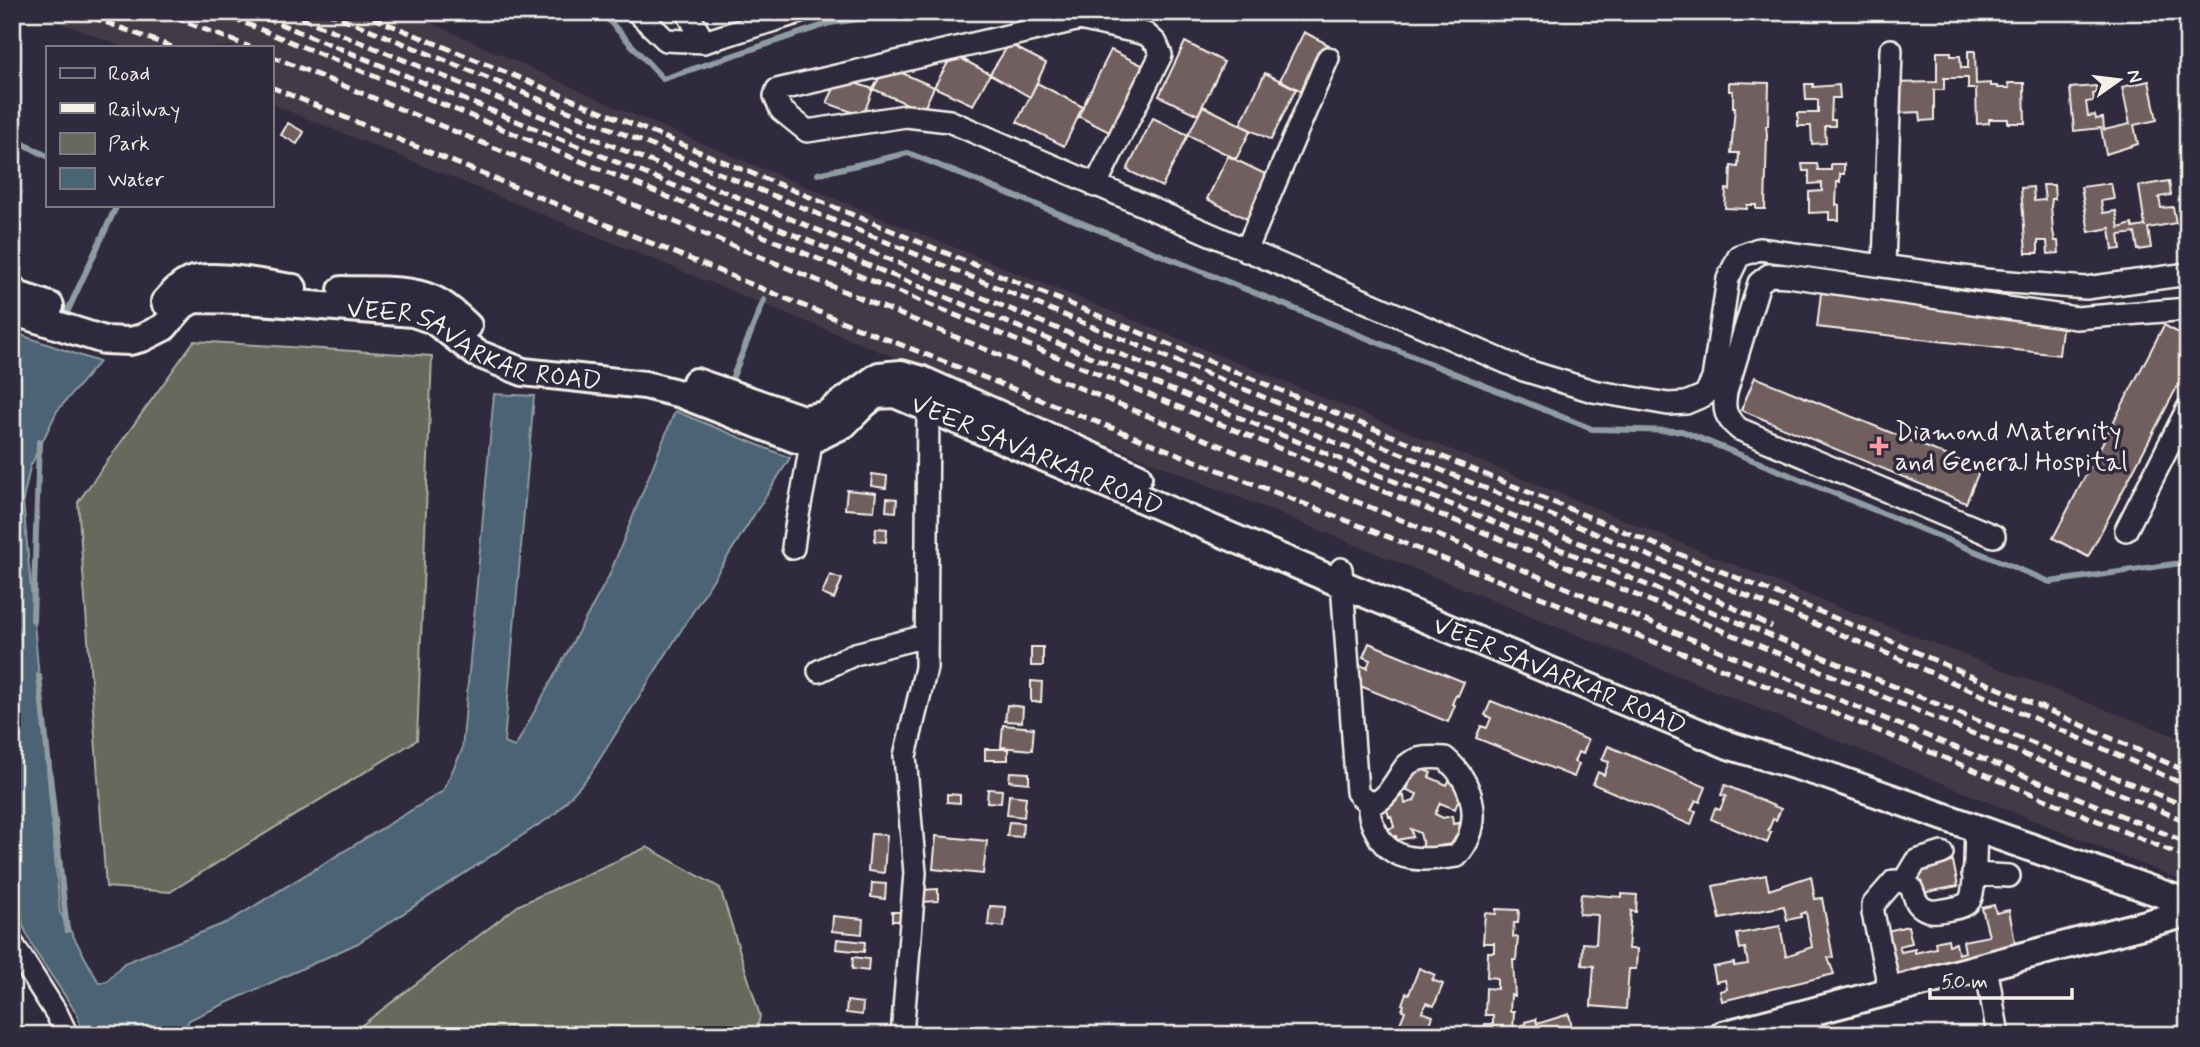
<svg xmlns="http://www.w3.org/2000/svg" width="2200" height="1047" viewBox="0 0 2200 1047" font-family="Mynerve,sans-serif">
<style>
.built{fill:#433a47}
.green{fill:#656a5c;stroke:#acaea2;stroke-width:2}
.water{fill:#4b6474;stroke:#8f9ca2;stroke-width:2}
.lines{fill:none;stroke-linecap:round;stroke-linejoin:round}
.stream{stroke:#8f9ca2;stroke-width:6}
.building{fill:#715f5e;stroke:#f4f1e8;stroke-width:2}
.minor-casing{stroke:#f4f1e8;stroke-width:26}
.tertiary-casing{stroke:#f4f1e8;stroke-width:32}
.minor{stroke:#2f2a3d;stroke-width:21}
.tertiary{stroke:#2f2a3d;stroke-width:26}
.rail{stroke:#f4f1e8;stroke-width:5;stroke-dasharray:10 5;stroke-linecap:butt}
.poi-dot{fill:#ff9aa2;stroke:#2f2a3d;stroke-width:2.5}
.labels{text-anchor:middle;stroke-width:7;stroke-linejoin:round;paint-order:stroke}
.street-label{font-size:26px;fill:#f4f1e8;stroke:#2f2a3d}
.poi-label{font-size:26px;fill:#f4f1e8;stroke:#2f2a3d;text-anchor:start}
</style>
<rect width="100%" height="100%" fill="#2f2a3d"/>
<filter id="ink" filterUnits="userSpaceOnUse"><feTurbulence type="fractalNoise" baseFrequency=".0143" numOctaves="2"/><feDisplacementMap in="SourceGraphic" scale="14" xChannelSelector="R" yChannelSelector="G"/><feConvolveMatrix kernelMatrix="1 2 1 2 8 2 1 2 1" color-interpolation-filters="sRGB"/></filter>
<g filter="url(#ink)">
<path class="built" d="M 32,12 L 407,12 L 620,109 L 867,212 L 1828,603 L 2188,741 L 2188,883 L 271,104 L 271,47 L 124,47 Z"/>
<path class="green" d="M 194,341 L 432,356 L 417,740 L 170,892 L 106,887 L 78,502 Z
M 647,847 L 720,888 L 760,1016 L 756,1035 L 349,1035 L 519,905 Z"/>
<path class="water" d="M 12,332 L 99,362 L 57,411 L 30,467 L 23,500 L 60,912 L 99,983 L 107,981 L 124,963 L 228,922 L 443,791 L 462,750 L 494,394 L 534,396 L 504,743 L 515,747 L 609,576 L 675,411 L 790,458 L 589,776 L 555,814 L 358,943 L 189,1020 L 182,1035 L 83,1035 L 77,1014 L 35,951 L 23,926 L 12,824 Z"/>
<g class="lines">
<path class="stream" d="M 601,12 L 663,79 L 830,23 L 912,12
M 12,138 L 47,156
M 818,174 L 908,153 L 1592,429 L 1682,431 L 2050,582 L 2188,562
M 63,321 L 117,205
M 729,386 L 764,300
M 33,620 L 39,442
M 39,676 L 67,930"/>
</g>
<path class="building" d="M 2185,14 L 2188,14 L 2188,52 L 2183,52 Z
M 1304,32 L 1329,45 L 1305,93 L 1280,80 Z
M 1185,42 L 1224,62 L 1198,115 L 1159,96 Z
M 1009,44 L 1046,63 L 1030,97 L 990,74 Z
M 1111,50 L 1148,68 L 1115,135 L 1078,116 Z
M 1968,51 L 1975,51 L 1976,84 L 1991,83 L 1991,86 L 1997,86 L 1997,88 L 2009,88 L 2008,83 L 2024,83 L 2025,123 L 2008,123 L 2008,119 L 1989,119 L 1989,123 L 1977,124 L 1976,89 L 1968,89 L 1968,78 L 1944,78 L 1944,90 L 1934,90 L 1934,120 L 1921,121 L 1920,112 L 1899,113 L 1890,83 L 1937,82 L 1937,52 L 1951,52 L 1951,56 L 1960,56 L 1961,68 L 1968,68 Z
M 953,54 L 990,74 L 973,105 L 934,87 Z
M 886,66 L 934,87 L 923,111 L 873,89 Z
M 1265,73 L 1296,89 L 1271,140 L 1240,125 Z
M 839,78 L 873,89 L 863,116 L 827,103 Z
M 2149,81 L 2157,120 L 2134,125 L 2138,144 L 2106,154 L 2101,128 L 2074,131 L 2070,88 L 2096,86 L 2097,93 L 2093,94 L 2094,101 L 2086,102 L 2088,116 L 2095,115 L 2096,119 L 2103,118 L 2104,130 L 2130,124 L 2122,87 Z
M 1729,82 L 1769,83 L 1768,126 L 1766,126 L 1767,134 L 1765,209 L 1756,209 L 1756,205 L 1747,205 L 1747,209 L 1725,208 L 1726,189 L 1730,190 L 1731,166 L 1738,167 L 1739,153 L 1731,153 L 1735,107 L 1733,107 L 1733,91 L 1729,91 Z
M 1037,83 L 1083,107 L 1064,146 L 1017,122 Z
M 1805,84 L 1813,84 L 1813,87 L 1839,85 L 1840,98 L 1832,98 L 1831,120 L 1835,120 L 1835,126 L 1825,126 L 1826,143 L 1812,144 L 1811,126 L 1798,126 L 1798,113 L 1818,113 L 1818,100 L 1806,100 Z
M 1203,106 L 1251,130 L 1236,159 L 1188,135 Z
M 1153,118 L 1188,135 L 1162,187 L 1127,170 Z
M 288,123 L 304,132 L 297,144 L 281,135 Z
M 1228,156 L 1269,176 L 1247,219 L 1207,199 Z
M 1802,164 L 1817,164 L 1818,170 L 1831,170 L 1831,164 L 1844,164 L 1844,174 L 1840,174 L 1840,182 L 1837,182 L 1836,205 L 1839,205 L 1839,220 L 1829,220 L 1829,212 L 1809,213 L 1809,192 L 1822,191 L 1822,183 L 1809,184 L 1809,171 L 1803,171 Z
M 2169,181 L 2171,195 L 2159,197 L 2161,208 L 2173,207 L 2176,223 L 2148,228 L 2151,248 L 2138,250 L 2135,233 L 2119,235 L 2121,249 L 2113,250 L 2110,228 L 2089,232 L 2081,187 L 2111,183 L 2114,199 L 2101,201 L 2103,213 L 2116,211 L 2119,228 L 2132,224 L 2133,228 L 2145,226 L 2139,186 Z
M 2043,185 L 2054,185 L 2055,199 L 2052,199 L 2051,206 L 2053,231 L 2055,241 L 2058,241 L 2059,253 L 2048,254 L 2047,241 L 2038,241 L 2038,253 L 2026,253 L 2021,188 L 2033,187 L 2034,201 L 2045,200 Z
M 1821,293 L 2063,321 L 2059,355 L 1817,327 Z
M 2164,325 L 2188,338 L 2188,366 L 2088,557 L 2053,538 Z
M 1755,377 L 1980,469 L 1966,503 L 1741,410 Z
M 872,474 L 887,476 L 886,488 L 871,486 Z
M 847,490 L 876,493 L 874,511 L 845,509 Z
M 887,498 L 897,499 L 896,512 L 886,511 Z
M 876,528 L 887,529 L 886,542 L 875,541 Z
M 830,575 L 842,579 L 834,599 L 822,594 Z
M 1369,643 L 1464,682 L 1458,696 L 1456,695 L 1452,704 L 1455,705 L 1448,722 L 1353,683 L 1360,665 L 1367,668 L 1370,660 L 1363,657 Z
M 1031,647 L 1043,647 L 1043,666 L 1031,666 Z
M 1031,681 L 1042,682 L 1041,702 L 1031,702 Z
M 1491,701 L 1588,740 L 1583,754 L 1578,752 L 1574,762 L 1579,764 L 1574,777 L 1476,738 L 1481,726 L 1487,728 L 1491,718 L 1485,715 Z
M 1007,705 L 1023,707 L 1022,722 L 1005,721 Z
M 1003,725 L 1034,728 L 1032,750 L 1001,747 Z
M 1608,746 L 1706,787 L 1700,802 L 1696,800 L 1691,810 L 1696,811 L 1691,825 L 1593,784 L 1598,772 L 1604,775 L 1609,762 L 1602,760 Z
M 985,749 L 1008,749 L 1008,760 L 985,760 Z
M 1416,766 L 1431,773 L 1429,777 L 1447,785 L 1449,781 L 1464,786 L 1455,809 L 1440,803 L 1435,814 L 1443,818 L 1452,816 L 1453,824 L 1459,823 L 1464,842 L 1439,846 L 1440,852 L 1424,849 L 1420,833 L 1411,829 L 1413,837 L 1397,840 L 1396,836 L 1389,838 L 1387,829 L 1394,827 L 1391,816 L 1389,817 L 1387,810 L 1379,812 L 1377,802 L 1404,796 L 1405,804 L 1414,801 L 1417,794 L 1407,790 Z
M 1010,772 L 1029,773 L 1029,783 L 1009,781 Z
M 1725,785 L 1781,809 L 1776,820 L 1773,819 L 1768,831 L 1771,832 L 1767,843 L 1711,819 L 1715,808 L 1720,810 L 1726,796 L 1721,795 Z
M 988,789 L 1002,790 L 1001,803 L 987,802 Z
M 947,794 L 960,795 L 960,803 L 947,802 Z
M 1009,795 L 1026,797 L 1024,817 L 1007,815 Z
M 1009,822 L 1023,823 L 1022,837 L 1007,836 Z
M 871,834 L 887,835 L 884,873 L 868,871 Z
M 936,836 L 987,841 L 983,874 L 933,869 Z
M 1953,861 L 1958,886 L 1917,894 L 1913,869 Z
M 1766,875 L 1769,890 L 1811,876 L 1815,899 L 1822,898 L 1833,957 L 1828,958 L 1834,974 L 1722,1001 L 1720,991 L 1727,989 L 1725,980 L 1716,982 L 1713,967 L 1734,963 L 1734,966 L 1748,964 L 1745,948 L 1740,949 L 1737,934 L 1780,926 L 1786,956 L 1812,947 L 1806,912 L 1800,914 L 1801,917 L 1787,920 L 1784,906 L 1720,919 L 1713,886 Z
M 872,883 L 886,884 L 885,899 L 871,897 Z
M 938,889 L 938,901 L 922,902 L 921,890 Z
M 1581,894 L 1622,897 L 1622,894 L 1637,895 L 1636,912 L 1631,911 L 1628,949 L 1637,949 L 1636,969 L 1629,969 L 1626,1009 L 1591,1006 L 1594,966 L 1582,965 L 1583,943 L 1596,944 L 1598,915 L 1579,914 Z
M 1994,905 L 1996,913 L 2009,910 L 2016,948 L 1897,976 L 1887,931 L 1908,926 L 1912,943 L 1899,946 L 1901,952 L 1915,949 L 1915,953 L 1936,948 L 1935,942 L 1948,939 L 1949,945 L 1956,943 L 1958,954 L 1965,952 L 1963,941 L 1989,936 L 1982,908 Z
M 990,906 L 1006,907 L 1004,927 L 988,925 Z
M 1496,909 L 1519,910 L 1518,923 L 1514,923 L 1513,937 L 1518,937 L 1516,960 L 1513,960 L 1515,996 L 1511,995 L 1510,1011 L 1514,1011 L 1513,1031 L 1510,1031 L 1510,1035 L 1484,1035 L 1485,1024 L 1493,1024 L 1493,1015 L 1485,1015 L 1486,988 L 1497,989 L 1497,978 L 1487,977 L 1488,952 L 1494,952 L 1494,943 L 1483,943 L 1485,913 L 1496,914 Z
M 892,912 L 904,912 L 904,921 L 892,921 Z
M 833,916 L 863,919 L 862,934 L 832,931 Z
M 837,939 L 865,942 L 864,952 L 836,949 Z
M 853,957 L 869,959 L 868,971 L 852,969 Z
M 1419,968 L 1435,975 L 1432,980 L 1443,984 L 1434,1006 L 1426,1003 L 1422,1012 L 1433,1016 L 1426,1035 L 1393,1035 L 1395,1030 L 1397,1031 L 1405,1011 L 1402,1010 L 1404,1005 L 1402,1004 L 1406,993 L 1409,994 Z
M 847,1001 L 863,1003 L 862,1015 L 846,1013 Z
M 1569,1014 L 1573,1032 L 1569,1035 L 1524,1035 L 1521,1025 L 1526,1024 L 1525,1022 L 1536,1019 L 1537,1024 Z"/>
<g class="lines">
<defs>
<path id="minor" d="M 637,12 L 666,40 L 704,42 L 800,12
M 687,12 L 704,42
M 1095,186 L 1161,55 L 1156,43 L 1146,34 L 1080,19 L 777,90 L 775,96 L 781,110 L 807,131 L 906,116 L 949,121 L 1524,370 L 1593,391 L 1668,404 L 1686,403 L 1705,395 L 1713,379 L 1728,279 L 1739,256 L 1759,249 L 1985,280 L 2086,288 L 2188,274
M 1246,251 L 1328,58
M 1884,266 L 1891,50
M 2126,530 L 2188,408
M 1994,536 L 1739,429 C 1725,417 1723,410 1726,392 L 1759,283 L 1769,275 L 1788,276 L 2076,318 L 2188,309
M 793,548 C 797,512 807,477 811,440
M 1341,569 L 1357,792 C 1380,823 1396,776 1407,765 C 1417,756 1433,757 1445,758 C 1475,784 1484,825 1457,856 C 1427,860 1392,865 1377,833 C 1371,822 1368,814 1369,801
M 819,671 L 855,654 L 926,636
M 1973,874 L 2009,876
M 1904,881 L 1916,861 L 1942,853
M 12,943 L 57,1014 L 67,1035
M 1986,966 L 1998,1035
M 1890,991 L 1873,913 L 1873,905 L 1894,881 C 1920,881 1908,899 1923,908 C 1931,913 1937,911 1945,910 C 1953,908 1965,908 1970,900 C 1976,889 1975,843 1976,828
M 1808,1013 L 1812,1035
M 902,1035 L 915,873 L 905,756 L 926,668 L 928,406"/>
<g id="tertiary">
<path d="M 12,289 L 17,295 L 50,306"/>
<path d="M 342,290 C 368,291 409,288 432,299 C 446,305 457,316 468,326"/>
<path d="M 165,302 C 173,293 179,286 190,281 C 211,272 269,285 293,288"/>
<path id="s1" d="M 12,311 L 104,340 L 130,341 L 142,338 L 164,327 L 183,305 L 194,299 L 245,300 L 413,313 L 433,320 L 476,353 L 523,372 L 645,385 L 681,394 L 796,439 L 811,440 L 844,424 L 864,404 L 875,395 L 895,394 L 1342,584 L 1731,746 L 1820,773 L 2188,903"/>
<path d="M 696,382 L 803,419 L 825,415 L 879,376 L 901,374 L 922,380 L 1138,477"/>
<path d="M 1723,1035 L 2188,913"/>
</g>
</defs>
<use href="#minor" class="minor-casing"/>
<use href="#tertiary" class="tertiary-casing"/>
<use href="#minor" class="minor"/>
<use href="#tertiary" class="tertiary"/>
<path class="rail" d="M 78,12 L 172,47
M 160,12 L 250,47
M 218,12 L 2188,822
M 251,12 L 2188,807
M 287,12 L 1716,599 L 1772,627
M 327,12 L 1886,653 L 2188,786
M 359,12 L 1891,641 L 2188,772
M 271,56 L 2188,843
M 271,87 L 836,319 L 1857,722 L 2188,858"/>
</g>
</g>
<path class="poi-dot" d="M1875.5 435.5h7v7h7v7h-7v7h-7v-7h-7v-7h7z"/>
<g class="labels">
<g class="street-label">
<text dy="9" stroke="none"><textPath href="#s1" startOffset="490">VEER SAVARKAR ROAD</textPath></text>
<text dy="9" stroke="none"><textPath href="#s1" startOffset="1099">VEER SAVARKAR ROAD</textPath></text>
<text dy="9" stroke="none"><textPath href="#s1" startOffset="1666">VEER SAVARKAR ROAD</textPath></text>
</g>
<g class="poi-label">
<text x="1895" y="440">Diamond Maternity<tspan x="1895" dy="30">and General Hospital</tspan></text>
</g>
</g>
<rect width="2200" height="1047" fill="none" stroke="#2f2a3d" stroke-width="42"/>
<rect x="21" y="21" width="2158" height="1005" fill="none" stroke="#f4f1e8" stroke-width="2.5" filter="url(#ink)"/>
<rect x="46" y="46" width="228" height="161" fill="#2f2a3d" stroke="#7e7a81" stroke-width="2"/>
<rect x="60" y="68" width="35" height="10" fill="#2f2a3d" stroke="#7e7a81" stroke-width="2"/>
<text x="108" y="80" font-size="21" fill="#f4f1e8">Road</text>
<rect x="60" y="103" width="35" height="10" fill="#f4f1e8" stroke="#7e7a81" stroke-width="2"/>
<text x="108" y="116" font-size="21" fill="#f4f1e8">Railway</text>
<rect x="60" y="133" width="35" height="21" fill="#656a5c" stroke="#7e7a81" stroke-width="2"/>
<text x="108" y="150" font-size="21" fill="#f4f1e8">Park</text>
<rect x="60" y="168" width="35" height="21" fill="#4b6474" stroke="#7e7a81" stroke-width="2"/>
<text x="108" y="186" font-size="21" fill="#f4f1e8">Water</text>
<g transform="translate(2119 80) rotate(76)" stroke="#2f2a3d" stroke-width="5" paint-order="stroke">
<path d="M0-5L12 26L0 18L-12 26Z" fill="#f4f1e8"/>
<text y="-10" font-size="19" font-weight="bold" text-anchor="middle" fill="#f4f1e8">N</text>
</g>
<path d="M1930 988v10h142v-10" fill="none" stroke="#f4f1e8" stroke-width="3.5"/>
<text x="1941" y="988" font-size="21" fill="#f4f1e8" stroke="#2f2a3d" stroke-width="5" paint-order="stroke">50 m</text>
</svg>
